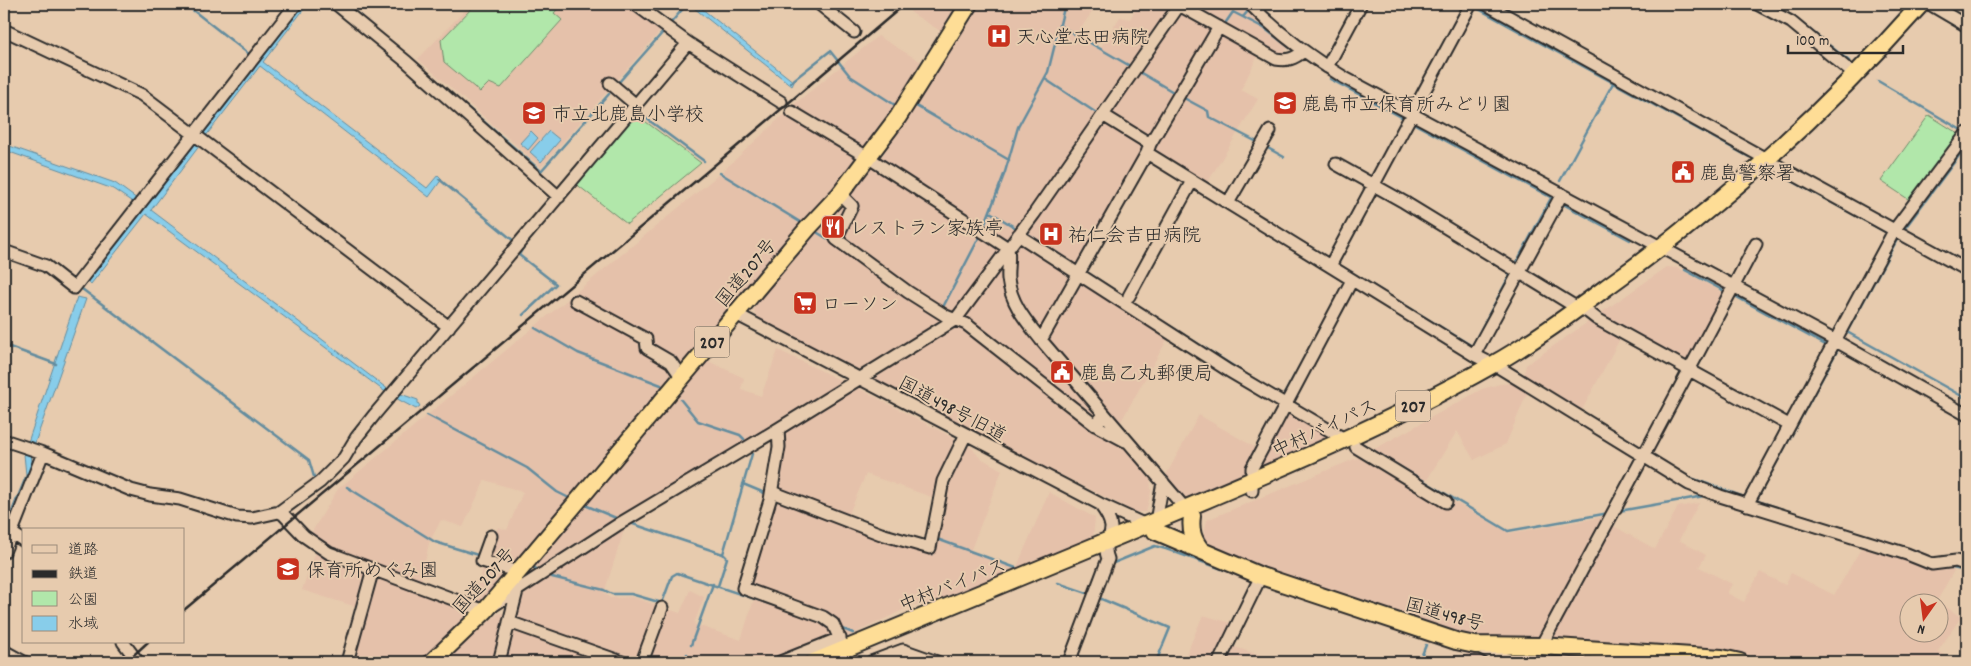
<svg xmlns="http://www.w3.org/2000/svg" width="1971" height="666" viewBox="0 0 1971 666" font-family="Dekko,'Klee One',sans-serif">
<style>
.built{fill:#e5c1aa;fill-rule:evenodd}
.green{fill:#b1e7aa;stroke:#6e896a}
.water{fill:#88cdea;stroke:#638c9e}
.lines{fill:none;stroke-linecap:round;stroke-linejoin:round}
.stream{stroke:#638c9e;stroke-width:2.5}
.minor-casing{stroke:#2b2b2b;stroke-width:15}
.highway-casing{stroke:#2b2b2b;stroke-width:20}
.minor{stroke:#e7cbae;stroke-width:11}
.highway{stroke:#fedd96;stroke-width:16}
.rail{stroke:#2b2b2b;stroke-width:2.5}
.labels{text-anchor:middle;stroke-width:4;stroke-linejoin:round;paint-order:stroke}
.shield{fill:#e7cbae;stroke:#635b52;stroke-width:1}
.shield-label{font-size:18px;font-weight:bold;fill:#2b2b2b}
.poi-label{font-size:19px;fill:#2b2b2b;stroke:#e7cbae;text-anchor:start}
.street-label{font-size:19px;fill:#2b2b2b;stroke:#e7cbae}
</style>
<rect width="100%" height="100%" fill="#e7cbae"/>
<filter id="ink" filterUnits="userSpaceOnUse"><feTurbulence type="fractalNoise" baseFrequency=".02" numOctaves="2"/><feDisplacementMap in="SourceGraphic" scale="10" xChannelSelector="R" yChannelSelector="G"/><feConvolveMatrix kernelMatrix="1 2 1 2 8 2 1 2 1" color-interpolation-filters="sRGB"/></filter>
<g filter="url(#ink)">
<path class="built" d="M 471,4 L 631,4 L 663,28 L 541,167 L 418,59 Z
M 917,4 L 960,4 L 942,32 L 910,12 Z
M 979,4 L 1090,4 L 1095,8 L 1076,35 L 1099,50 L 1120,17 L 1130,19 L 1138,4 L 1240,4 L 1252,16 L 1289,46 L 1277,64 L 1259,53 L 1241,90 L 1258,99 L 1203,190 L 1144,153 L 1079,270 L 1172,331 L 1120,423 L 1131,435 L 1124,444 L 1150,474 L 1151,492 L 1146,512 L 1135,512 L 989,439 L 759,321 L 754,311 L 757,298 L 868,168 L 881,158 L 931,82 Z
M 878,36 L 923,63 L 893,109 L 859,156 L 483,603 L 471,601 L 498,527 L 507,530 L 523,492 L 485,480 L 463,527 L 441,520 L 429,543 L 419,591 L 468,610 L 470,616 L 426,662 L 345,662 L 360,608 L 302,590 L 319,543 L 310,535 L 338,489 L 723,171 L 797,102 Z
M 1667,267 L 1678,268 L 1726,294 L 1685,370 L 1622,335 L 1582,410 L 1524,374 L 1526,365 Z
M 778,350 L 842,381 L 842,385 L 614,519 L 540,568 L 532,564 L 706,360 L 744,378 L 741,389 L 761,396 Z
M 1512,383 L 1528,391 L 1506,444 L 1474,460 L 1457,431 L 1425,483 L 1451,500 L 1510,533 L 1609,516 L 1541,639 L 1468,637 L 1261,572 L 1214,548 L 1203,540 L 1207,520 L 1364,455 L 1482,389 L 1500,384 Z
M 858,388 L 963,443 L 973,449 L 979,457 L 1002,470 L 970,552 L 1016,569 L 1049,492 L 1095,518 L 1093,538 L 930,604 L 913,605 L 845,638 L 834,636 L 768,662 L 443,662 L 499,613 L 514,615 L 519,599 L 560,567 L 621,529 L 624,530 L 604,593 L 610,598 L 632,597 L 680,613 L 690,590 L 704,597 L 694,624 L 741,640 L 755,596 L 745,592 L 781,431 ZM 866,474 L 940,500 L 930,551 L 845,523 Z
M 1285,402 L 1337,434 L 1185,498 L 1166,475 L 1199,415 L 1258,449 Z
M 1699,503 L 1679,540 L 1706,555 L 1699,567 L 1732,584 L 1727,593 L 1744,602 L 1760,572 L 1785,585 L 1791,573 L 1834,595 L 1863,545 L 1957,565 L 1937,601 L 1961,617 L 1938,651 L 1956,662 L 1777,662 L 1722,649 L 1548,639 L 1610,524 L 1655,549 L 1678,507 ZM 1908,604 L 1938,604 L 1938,634 L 1908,634 Z
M 1203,615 L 1234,624 L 1226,644 L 1280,662 L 1183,662 Z
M 1468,650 L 1664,659 L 1662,662 L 1464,662 Z"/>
<path class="green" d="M 476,4 L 562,4 L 554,13 L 562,20 L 501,88 L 489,83 L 480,92 L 444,62 L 441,40 Z
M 634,113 L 701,163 L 627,224 L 575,183 Z
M 1929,115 L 1962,136 L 1911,201 L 1881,181 Z"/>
<path class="water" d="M 301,4 L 308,4 L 263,62 L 427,188 L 438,175 L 442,179 L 429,197 L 260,66 L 205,137 L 200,133 Z
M 689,4 L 696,4 L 794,82 L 792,86 Z
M 531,131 L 538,138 L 528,150 L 520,143 Z
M 549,131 L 560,140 L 541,162 L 530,152 Z
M 195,141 L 200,145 L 151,210 L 389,390 L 418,400 L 418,403 L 420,406 L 416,409 L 388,394 L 146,214 L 91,284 L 87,281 L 143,209 L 113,189 L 4,150 L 4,144 L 115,183 L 137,199 Z
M 77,297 L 86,299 L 31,454 L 33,470 L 4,544 L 4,529 L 26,475 L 24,454 Z"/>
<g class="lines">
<path class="stream" d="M 185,4 L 250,55
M 346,4 L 379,32
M 1475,7 L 1749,157
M 1243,17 L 1248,11
M 1795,18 L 1849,61
M 669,25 L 687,4
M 1059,25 L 1130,66
M 1224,25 L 1233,12 L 1264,28 L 1294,51
M 1141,73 L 1175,93
M 1045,79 L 1098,114
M 1330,79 L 1405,119
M 1878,81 L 1963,131
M 619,82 L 664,31
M 791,82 L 830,51 L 850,76 L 895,105
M 1182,97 L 1208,111 L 1209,117 L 1259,143
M 916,106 L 1009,160
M 467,107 L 541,171 L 609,94
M 635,110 L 704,161
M 1413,123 L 1552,198
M 1266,147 L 1284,157
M 720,173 L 800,222
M 1781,175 L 1889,234
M 439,179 L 515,242
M 1560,181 L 1613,83
M 1561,203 L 1630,240
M 990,212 L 1016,228
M 983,229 L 1005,172 L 1018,127 L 1048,72 L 1065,4
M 1282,230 L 1331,260
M 1902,232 L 1967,145
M 818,233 L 833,242
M 1028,234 L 1078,267
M 1899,236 L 1847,332 L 1967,399
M 521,247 L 523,248 L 519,255 L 556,284 L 523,315
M 1336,263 L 1472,346 L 1512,271
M 1514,267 L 1551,198
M 1685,270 L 1726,292
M 1085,271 L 1125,297
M 82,289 L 309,460 L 314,477 L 318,478
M 1733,295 L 1829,347
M 1129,300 L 1249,376
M 942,309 L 981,234
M 535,328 L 578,353 L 661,385
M 4,345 L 56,364
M 1283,396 L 1314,340
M 681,400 L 698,421 L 740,435 L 744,439
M 427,415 L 527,468 L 557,492 L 569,498
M 1372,450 L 1508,531 L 1609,513
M 1688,477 L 1747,498
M 743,484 L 767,494
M 347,487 L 435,542 L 481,556
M 1754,500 L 1871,537
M 1756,501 L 1837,351 L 1834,350
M 585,505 L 616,518
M 1619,511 L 1704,496
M 630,523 L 723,554 L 727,558 L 718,586
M 936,541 L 937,539 L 1016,568
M 924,552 L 932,554 L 933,551
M 723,554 L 752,454
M 1111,564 L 1155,546 L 1166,549 L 1225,570
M 531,567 L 537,569
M 1947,567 L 1967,571
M 552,577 L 604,590 L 612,594 L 631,594 L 662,603 L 672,576 L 677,573 L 773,605
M 1058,583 L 1090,594
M 1099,598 L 1170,628 L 1156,662
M 843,629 L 853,633
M 691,645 L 713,584
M 594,646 L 636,661
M 685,659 L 695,662
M 684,662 L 687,654
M 1419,662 L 1426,645"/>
<defs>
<path id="minor" d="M 336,4 L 407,62 L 559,197
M 635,4 L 688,43 L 781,102
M 819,4 L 854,32
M 1250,4 C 1278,33 1310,57 1345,78 L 1834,340 L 1967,415
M 1486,4 L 1768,160
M 1757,4 L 1791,22 L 1856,76
M 1179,5 L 1276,59 C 1287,61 1294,59 1304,51
M 1933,6 L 1967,26
M 4,30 L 142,95 L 449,327
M 1327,67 L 1361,4
M 610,83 L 636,105
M 792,112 L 869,158 L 1008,248 C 1010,259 1007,269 1008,279 C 1011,304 1027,322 1041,340 L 1189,513
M 1150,144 L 1219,27
M 1147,153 L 1474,355 L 1500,368 L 1689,484 L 1720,496 L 1907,554 L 1932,564 L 1956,561 L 1967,565
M 1336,164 L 1404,202 L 1571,304 L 1588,312 L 1597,319 L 1789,425
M 1778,166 L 1967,270
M 840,194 L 852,206 L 836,239 L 908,292 L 946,316 L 966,324 L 1095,425 L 1104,415
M 1228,203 L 1270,131
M 1018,235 L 1229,371 L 1346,440
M 4,251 L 46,266 L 74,288 L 296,4
M 1330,266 L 1471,4
M 1129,296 L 1192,181
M 576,301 L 646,339 L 647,348 L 671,362 L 682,378
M 736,314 L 1100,504 L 1148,526
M 1041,340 L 1147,153 L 1150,144 L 1103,115
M 1474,355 L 1562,194
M 1095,425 L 1125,441
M 778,429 L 779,447 L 770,500 L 743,588 L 823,617 L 833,624 L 850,662
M 4,440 L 43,453 L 131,490 L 150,495 L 180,499 L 237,517 L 252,518 L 279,512 L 283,514 L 304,536 L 329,553 L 485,611 L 619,524 L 778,429 L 956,319 L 1034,214 L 1180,4
M 1356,447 L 1446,502
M 1252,491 L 1252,468 L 1352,280
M 772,492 L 881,534 L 930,548 L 943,481 L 966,434
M 1747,505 L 1895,229 L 1967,133
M 279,512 L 320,482 L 344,458 L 356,438 L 375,414 L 688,43
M 1155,527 L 1163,482
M 12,533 L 24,541
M 491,536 L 482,561 L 509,569 L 516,574
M 4,552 L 43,453
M 509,622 L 622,662
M 123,642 L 138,662
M 1477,646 L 1496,656 L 1518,662
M 1541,646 L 1643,457 L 1756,244
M 4,651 L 24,662
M 347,662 L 373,569
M 499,662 L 517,591
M 642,662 L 662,608
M 780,662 L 840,638
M 871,662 L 903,650 L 937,662
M 1069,662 L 1108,559 C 1099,536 1124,537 1101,506
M 1219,662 L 1261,576"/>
<path id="highway" d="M 1192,516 C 1190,531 1193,540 1202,551
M 1155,531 L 1261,576 L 1456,641 L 1475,645 L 1541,646 L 1722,658 L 1740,662
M 432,662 L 485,611 L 808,228 L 840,194 L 898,117 L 969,4
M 814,662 C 935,611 1056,563 1177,512 C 1284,467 1391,422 1492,365 C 1533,342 1573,312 1611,284 C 1726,202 1828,109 1921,4"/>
</defs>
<use href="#minor" class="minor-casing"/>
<use href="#highway" class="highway-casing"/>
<use href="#minor" class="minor"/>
<use href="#highway" class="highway"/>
<path class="rail" d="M 184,610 L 766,122 L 905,4
M 126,662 L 148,642"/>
</g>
</g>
<defs>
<symbol id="hospital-square" viewBox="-11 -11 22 22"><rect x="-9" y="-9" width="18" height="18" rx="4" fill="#c8321e" stroke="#e7cbae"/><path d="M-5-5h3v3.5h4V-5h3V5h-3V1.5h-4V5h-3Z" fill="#fff"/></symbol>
<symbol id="school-square" viewBox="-11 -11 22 22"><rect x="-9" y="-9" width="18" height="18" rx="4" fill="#c8321e" stroke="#e7cbae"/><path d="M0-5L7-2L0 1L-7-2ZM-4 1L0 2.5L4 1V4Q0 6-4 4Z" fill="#fff"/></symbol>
<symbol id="civic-square" viewBox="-11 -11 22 22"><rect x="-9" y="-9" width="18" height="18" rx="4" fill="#c8321e" stroke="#e7cbae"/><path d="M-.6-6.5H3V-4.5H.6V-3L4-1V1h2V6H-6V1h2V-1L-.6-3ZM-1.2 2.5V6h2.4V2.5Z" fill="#fff"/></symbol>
<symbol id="restaurant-square" viewBox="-11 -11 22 22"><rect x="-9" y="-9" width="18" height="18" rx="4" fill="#c8321e" stroke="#e7cbae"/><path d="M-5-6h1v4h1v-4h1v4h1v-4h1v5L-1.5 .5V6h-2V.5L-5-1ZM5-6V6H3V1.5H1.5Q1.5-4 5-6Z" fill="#fff"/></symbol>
<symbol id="supermarket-square" viewBox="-11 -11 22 22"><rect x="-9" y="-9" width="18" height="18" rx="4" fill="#c8321e" stroke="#e7cbae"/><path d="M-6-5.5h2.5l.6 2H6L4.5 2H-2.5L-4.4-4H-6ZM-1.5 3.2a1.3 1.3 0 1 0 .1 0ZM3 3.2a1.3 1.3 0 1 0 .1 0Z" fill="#fff"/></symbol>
</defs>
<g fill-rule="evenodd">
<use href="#hospital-square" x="985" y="22" width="28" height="28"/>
<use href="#school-square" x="1271" y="89" width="28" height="28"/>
<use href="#school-square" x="520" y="99" width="28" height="28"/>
<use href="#civic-square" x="1669" y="158" width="28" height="28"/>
<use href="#restaurant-square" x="819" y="213" width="28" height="28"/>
<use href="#hospital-square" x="1037" y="220" width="28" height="28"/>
<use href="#supermarket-square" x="791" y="289" width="28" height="28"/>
<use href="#civic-square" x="1048" y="358" width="28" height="28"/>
<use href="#school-square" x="274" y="555" width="28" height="28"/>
</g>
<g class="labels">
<g class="shield">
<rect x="694.5" y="326.5" width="35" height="31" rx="4"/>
<rect x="1395.5" y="390.5" width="35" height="31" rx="4"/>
</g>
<g class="shield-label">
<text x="712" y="348">207</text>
<text x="1413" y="412">207</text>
</g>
<g class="poi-label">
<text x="1016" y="43">天心堂志田病院</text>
<text x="1302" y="110">鹿島市立保育所みどり園</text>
<text x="552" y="120">市立北鹿島小学校</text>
<text x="1700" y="179">鹿島警察署</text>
<text x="850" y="234">レストラン家族亭</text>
<text x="1068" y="241">祐仁会吉田病院</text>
<text x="822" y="310">ローソン</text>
<text x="1080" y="379">鹿島乙丸郵便局</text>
<text x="306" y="576">保育所めぐみ園</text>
</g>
<g class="street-label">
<text transform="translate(745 272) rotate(-50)" y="7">国道207号</text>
<text transform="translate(953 408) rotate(28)" y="7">国道498号旧道</text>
<text transform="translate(1324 427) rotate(-25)" y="7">中村バイパス</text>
<text transform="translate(483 580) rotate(-48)" y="7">国道207号</text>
<text transform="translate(952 584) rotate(-22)" y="7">中村バイパス</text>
<text transform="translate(1445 613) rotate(15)" y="7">国道498号</text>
</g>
</g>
<rect width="1971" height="666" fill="none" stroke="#e7cbae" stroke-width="20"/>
<rect x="10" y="10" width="1951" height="646" fill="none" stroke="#2b2b2b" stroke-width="2" filter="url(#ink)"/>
<rect x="22" y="528" width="162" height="115" fill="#e7cbae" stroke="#9c8b7a"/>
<rect x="32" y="545" width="25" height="8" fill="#e7cbae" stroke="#9c8b7a"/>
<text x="68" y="554" font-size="15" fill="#2b2b2b">道路</text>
<rect x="32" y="570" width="25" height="8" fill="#2b2b2b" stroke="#9c8b7a"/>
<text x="68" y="578" font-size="15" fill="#2b2b2b">鉄道</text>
<rect x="32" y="591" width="25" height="15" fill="#b1e7aa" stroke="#9c8b7a"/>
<text x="68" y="604" font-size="15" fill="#2b2b2b">公園</text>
<rect x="32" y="616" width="25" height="15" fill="#88cdea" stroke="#9c8b7a"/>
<text x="68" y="628" font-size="15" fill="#2b2b2b">水域</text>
<g transform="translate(1924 618) rotate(194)"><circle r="24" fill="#e7cbae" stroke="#9c8b7a"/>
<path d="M0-4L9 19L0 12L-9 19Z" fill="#c8321e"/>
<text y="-8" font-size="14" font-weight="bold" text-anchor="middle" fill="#2b2b2b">N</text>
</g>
<path d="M1788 45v8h115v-8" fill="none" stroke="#2b2b2b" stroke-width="2.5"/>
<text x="1796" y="45" font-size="15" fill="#2b2b2b" stroke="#e7cbae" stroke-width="4" paint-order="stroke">100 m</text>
</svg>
